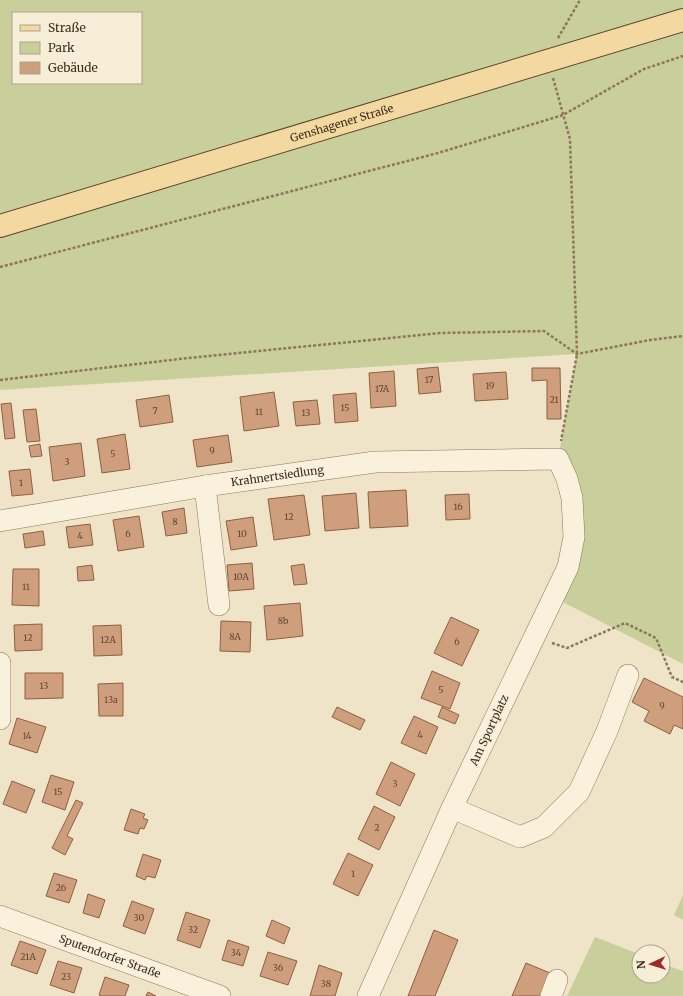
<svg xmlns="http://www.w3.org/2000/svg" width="683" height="996" viewBox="0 0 683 996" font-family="Merriweather,serif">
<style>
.green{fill:#c9cf9b;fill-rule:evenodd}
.building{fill:#cf9f7d;stroke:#8d5f41}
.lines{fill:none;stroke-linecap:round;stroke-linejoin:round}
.minor-casing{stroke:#8d765c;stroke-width:22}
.major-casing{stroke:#5b4430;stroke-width:24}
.path{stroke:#8d765c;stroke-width:2.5;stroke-dasharray:3 2;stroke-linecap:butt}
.minor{stroke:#faf1dc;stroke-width:21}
.major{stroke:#f3d9a0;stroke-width:22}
.labels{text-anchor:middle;stroke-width:3;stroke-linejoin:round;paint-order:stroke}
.number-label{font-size:9px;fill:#624a37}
.street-label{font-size:11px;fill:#3d2e20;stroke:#f7eed8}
</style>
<rect width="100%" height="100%" fill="#f0e4c8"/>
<path class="green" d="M 0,0 L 683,0 L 683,664 L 553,597 L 574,537 L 558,459 L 577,354 L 0,390 ZM 13,13 L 141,13 L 141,83 L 13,83 Z
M 683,895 L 683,920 L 674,915 Z
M 595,937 L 639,954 L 639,976 L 663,976 L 663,964 L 683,971 L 683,996 L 567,996 Z"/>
<path class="building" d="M 438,367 L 441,392 L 419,394 L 417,369 Z
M 532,368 L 560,368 L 561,419 L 547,419 L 547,380 L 532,381 Z
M 394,371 L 396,406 L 371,408 L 369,373 Z
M 506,372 L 508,399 L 475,401 L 473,374 Z
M 274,392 L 279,426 L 244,431 L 240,397 Z
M 356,393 L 358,421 L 335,423 L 333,395 Z
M 169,395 L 173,422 L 140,427 L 136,400 Z
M 317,400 L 320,424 L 296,426 L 293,402 Z
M 11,403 L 15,438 L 5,439 L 1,404 Z
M 36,409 L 40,441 L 27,442 L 23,410 Z
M 125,434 L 130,469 L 102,473 L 97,439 Z
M 228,435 L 232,462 L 197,467 L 193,440 Z
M 81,443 L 85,476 L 53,481 L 49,447 Z
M 40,444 L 42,456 L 31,457 L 29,446 Z
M 30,469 L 33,494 L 12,496 L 9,471 Z
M 406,490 L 408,526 L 370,528 L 368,492 Z
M 356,493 L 359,528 L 325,531 L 322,496 Z
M 469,494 L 470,519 L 446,520 L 445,495 Z
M 304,495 L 310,535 L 274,540 L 268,499 Z
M 184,508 L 187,533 L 166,536 L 162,512 Z
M 139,516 L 144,547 L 118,551 L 113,520 Z
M 253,517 L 257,546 L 231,550 L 226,521 Z
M 90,524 L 93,545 L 69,548 L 66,527 Z
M 43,531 L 45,545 L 25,548 L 23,534 Z
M 252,563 L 254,589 L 229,591 L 227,565 Z
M 304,564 L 307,584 L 294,585 L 291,566 Z
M 92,565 L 94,580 L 78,581 L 77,567 Z
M 13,569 L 39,569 L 39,606 L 12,605 Z
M 300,603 L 303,636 L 267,640 L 264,606 Z
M 451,617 L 479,630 L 462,666 L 434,653 Z
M 221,621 L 251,622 L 250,652 L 220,651 Z
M 42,624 L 42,650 L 15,651 L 14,625 Z
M 121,625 L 122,655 L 94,656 L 93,626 Z
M 432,671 L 460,683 L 450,709 L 421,698 Z
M 25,673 L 63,673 L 63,698 L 25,699 Z
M 644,678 L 683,697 L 683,729 L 674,725 L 670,734 L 644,721 L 649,711 L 632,702 Z
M 123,683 L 123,716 L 99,716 L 98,684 Z
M 337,707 L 365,720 L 360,730 L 332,717 Z
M 442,707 L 459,715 L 455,724 L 438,717 Z
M 414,716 L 438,727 L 426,754 L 401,743 Z
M 17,718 L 46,727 L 37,753 L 9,744 Z
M 391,762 L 415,774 L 400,806 L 376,794 Z
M 51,775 L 74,782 L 65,810 L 42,802 Z
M 12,781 L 35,790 L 26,813 L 3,804 Z
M 76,800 L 83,803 L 67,836 L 73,839 L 65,855 L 52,848 Z
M 374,806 L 395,817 L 379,850 L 358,839 Z
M 131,809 L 145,814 L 143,818 L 148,820 L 144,829 L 140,828 L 138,834 L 124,830 Z
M 348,853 L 373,865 L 358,896 L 333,884 Z
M 143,854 L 161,860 L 155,878 L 147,876 L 145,880 L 136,876 Z
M 54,873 L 77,880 L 69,903 L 46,896 Z
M 88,894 L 105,900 L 99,918 L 83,913 Z
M 132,901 L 154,909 L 145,934 L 123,926 Z
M 186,912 L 210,920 L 200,948 L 177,940 Z
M 272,920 L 290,928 L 284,944 L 266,936 Z
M 434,930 L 458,940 L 435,996 L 408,996 Z
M 228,940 L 249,947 L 243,966 L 222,960 Z
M 20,941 L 46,950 L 37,974 L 11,965 Z
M 268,952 L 297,961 L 288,985 L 260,976 Z
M 58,961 L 82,968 L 74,993 L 50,985 Z
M 526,963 L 550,973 L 541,996 L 512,996 Z
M 319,965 L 342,973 L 335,996 L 310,996 Z
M 105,977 L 129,985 L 125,996 L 102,996 L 99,995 Z
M 148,992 L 156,996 L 146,996 Z"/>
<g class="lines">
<defs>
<g id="minor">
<path d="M 205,486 L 219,605"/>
<path id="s1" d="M 0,521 L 205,486 L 375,462 L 558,459 L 567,479 L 572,498 L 574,537 L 568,567 L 452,808 L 368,996"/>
<path d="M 0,663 L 0,719"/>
<path d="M 452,808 L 520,837 L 544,827 L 579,792 L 607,731 L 628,675"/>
<path id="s2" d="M 0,916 L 220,996"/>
<path d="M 551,996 L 557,980"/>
</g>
<g id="major">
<path id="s3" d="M 0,226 L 683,20"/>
</g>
</defs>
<use href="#minor" class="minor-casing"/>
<use href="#major" class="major-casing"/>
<path class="path" d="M 558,38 L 580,0
M 553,78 L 570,139 L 577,354 L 561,441
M 0,267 L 438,153 L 563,115 L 644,69 L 683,56
M 0,380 L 188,358 L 441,333 L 544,331 L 577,354 L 650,340 L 683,336
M 552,643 L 567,648 L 625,623 L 656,638 L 672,677 L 683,682"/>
<use href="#minor" class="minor"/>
<use href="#major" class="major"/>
</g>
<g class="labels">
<g class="number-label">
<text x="429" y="383">17</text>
<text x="490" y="389">19</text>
<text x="382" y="392">17A</text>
<text x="554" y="403">21</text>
<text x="345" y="411">15</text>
<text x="155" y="414">7</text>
<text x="259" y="415">11</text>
<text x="306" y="416">13</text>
<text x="212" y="454">9</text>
<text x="113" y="457">5</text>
<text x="67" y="465">3</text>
<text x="21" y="486">1</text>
<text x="458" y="510">16</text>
<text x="289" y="520">12</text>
<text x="175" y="525">8</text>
<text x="128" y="537">6</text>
<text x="242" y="537">10</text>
<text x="80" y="539">4</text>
<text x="241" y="580">10A</text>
<text x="26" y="590">11</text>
<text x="283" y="624">8b</text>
<text x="235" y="640">8A</text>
<text x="28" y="641">12</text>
<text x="108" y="643">12A</text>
<text x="457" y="645">6</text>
<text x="44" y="689">13</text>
<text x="441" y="693">5</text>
<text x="111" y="703">13a</text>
<text x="662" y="709">9</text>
<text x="420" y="738">4</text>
<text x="27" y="739">14</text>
<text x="395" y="787">3</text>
<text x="58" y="795">15</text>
<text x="377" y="831">2</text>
<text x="353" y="877">1</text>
<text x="61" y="891">26</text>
<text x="139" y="921">30</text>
<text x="193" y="933">32</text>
<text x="236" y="956">34</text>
<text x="28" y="960">21A</text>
<text x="278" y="971">36</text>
<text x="66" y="980">23</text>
<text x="326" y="987">38</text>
</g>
<g class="street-label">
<text dy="4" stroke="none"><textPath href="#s3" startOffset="357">Genshagener Straße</textPath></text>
<text dy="4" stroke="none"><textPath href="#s1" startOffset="281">Krahnertsiedlung</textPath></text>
<text transform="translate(489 730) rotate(-65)" y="4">Am Sportplatz</text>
<text dy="4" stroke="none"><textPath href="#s2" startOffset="117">Sputendorfer Straße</textPath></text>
</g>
</g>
<rect x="12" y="12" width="130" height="72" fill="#f7eed8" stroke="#ada18e"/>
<rect x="20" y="25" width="20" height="6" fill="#f3d9a0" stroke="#ada18e"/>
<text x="48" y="32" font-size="12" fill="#3d2e20">Straße</text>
<rect x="20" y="42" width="20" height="12" fill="#c9cf9b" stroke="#ada18e"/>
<text x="48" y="52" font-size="12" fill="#3d2e20">Park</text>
<rect x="20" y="62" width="20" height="12" fill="#cf9f7d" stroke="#ada18e"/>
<text x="48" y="72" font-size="12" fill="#3d2e20">Gebäude</text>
<g transform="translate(651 964) rotate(266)"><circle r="19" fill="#f7eed8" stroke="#ada18e"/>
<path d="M0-3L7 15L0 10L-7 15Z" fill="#9e2a2b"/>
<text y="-6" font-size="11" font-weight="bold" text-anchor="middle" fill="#3d2e20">N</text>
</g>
</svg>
